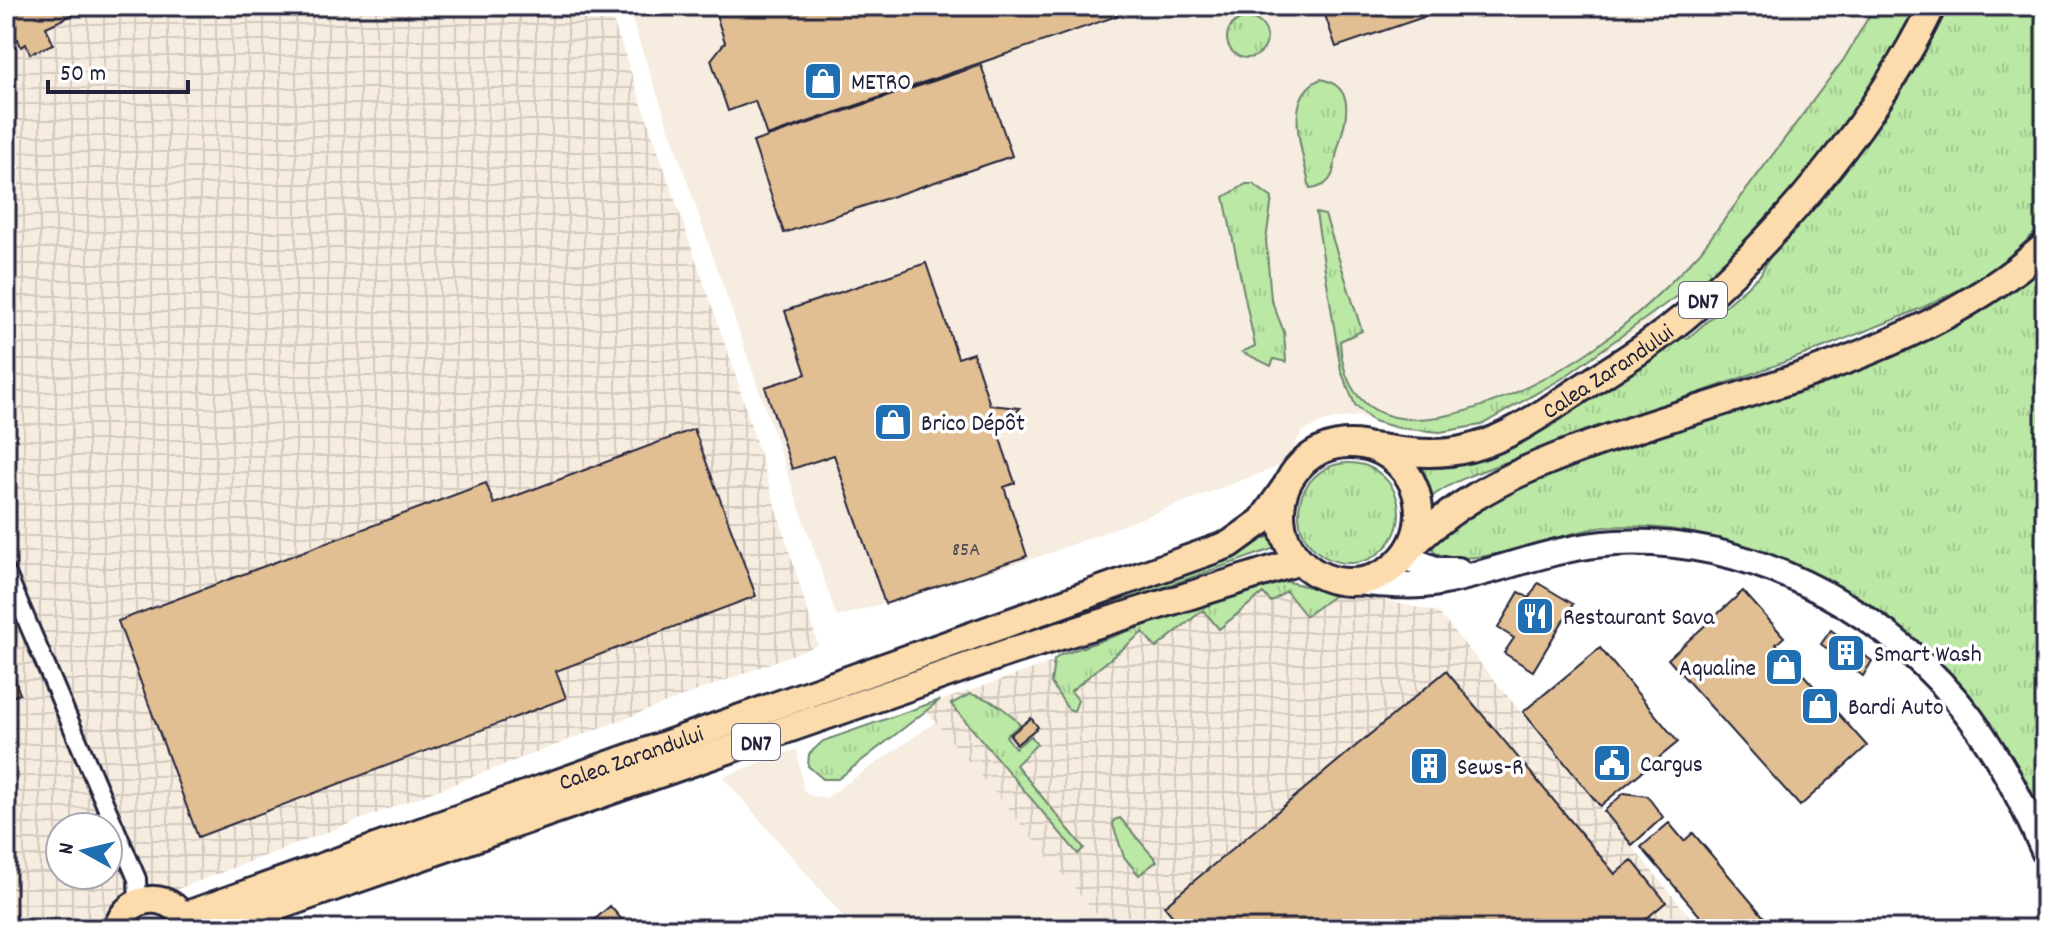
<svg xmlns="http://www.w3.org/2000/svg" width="2051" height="935" viewBox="0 0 2051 935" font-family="Dekko,sans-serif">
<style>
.built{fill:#f6ecdf}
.industrial{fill:url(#industrial-grid);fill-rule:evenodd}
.grass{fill:url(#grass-tufts);stroke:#6e8570;stroke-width:2}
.building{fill:#e1bf93;stroke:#22223b;stroke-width:2}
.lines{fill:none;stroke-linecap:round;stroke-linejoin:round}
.minor-casing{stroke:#22223b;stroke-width:22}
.secondary-casing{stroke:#22223b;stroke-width:30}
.primary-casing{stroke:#22223b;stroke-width:32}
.minor{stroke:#fff;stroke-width:16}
.secondary{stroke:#fff;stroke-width:24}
.primary{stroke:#fcdcac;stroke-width:26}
.labels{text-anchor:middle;stroke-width:7;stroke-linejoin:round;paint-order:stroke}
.number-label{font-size:20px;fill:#524951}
.shield{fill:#fff;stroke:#646476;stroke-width:2}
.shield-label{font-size:22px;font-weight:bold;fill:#22223b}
.poi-label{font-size:24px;fill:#22223b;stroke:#fff;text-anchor:start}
.street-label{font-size:24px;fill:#22223b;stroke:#fff}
</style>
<defs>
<pattern id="industrial-grid" width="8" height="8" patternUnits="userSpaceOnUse" patternTransform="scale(2)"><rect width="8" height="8" fill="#f6ecdf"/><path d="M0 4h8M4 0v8" fill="none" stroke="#d3cac0"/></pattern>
<pattern id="grass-tufts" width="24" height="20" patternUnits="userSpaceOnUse" patternTransform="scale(2)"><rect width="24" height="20" fill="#bbe8a5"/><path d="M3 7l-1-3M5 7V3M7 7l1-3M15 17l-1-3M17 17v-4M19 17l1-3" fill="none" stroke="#a0c78f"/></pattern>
</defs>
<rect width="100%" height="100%" fill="#fff"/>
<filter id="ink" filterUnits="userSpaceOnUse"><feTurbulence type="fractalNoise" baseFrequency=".0125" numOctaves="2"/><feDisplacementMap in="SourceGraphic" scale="16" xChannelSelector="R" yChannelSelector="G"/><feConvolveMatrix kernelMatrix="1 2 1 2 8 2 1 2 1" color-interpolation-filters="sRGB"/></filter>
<g filter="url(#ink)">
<path class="built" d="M 627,6 L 1890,6 L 1767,180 L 1678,274 L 1651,322 L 1513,410 L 1482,426 L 1440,434 L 1394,429 L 1359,416 L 1328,420 L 1302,432 L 1284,464 L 1044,555 L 837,617 Z
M 946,715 L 1124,929 L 854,929 L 723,777 L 797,749 L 803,789 L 808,795 L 826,798 Z"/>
<path class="industrial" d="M 6,6 L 608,6 L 734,370 L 818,645 L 73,929 L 6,929 ZM 60,827 L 108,827 L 108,875 L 60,875 Z
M 1289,580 L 1438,612 L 1700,929 L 1109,929 L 923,707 Z"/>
<path class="grass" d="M 1875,6 L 1930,6 L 1855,122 L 1731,267 L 1671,300 L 1563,378 L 1481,425 L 1440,432 L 1399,428 L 1373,421 L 1355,405 L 1341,371 L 1316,213 L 1325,215 L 1362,331 L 1340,341 C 1348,486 1532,393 1597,346 C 1634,319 1669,285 1700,252 L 1844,59 Z
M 1940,6 L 2045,6 L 2045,221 C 1993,285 1911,313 1837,342 C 1741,380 1642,411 1546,448 C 1508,463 1460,474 1429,499 L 1426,476 L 1417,458 L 1436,462 L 1672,338 L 1688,338 L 1760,275 L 1779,239 Z
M1227 38a20 20 0 1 1 40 0a20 20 0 1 1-40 0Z
M 1321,79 C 1360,88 1344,124 1337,152 C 1335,160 1335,171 1331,177 C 1327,185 1319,188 1310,189 C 1304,155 1280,96 1321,79 Z
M 1246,184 L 1253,184 L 1272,198 L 1266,240 L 1271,299 L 1284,332 L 1286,362 L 1274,359 L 1271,366 L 1242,352 L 1255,346 L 1224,197 Z
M 2045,258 L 2045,838 C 2023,796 2004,749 1978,709 C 1905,602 1735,517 1606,527 C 1553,532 1484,571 1435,553 L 1430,543 L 1459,507 L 1702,414 Z
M1299 513a50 50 0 1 1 100 0a50 50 0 1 1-100 0Z
M 1277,534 L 1281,546 L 477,827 L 634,762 Z
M 1277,579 L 1336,594 L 1306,616 L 1286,591 L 1271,602 L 1263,593 L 1219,629 L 1203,610 L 1156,648 L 1143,632 L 1071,691 L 1078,700 L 1074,711 L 1068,709 L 1051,683 L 1054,660 L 1060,655 Z
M 970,694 C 991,699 1006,708 1020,725 L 1006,736 L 1015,748 L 1031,736 L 1037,744 L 1016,765 L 1084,848 L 1078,854 L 951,704 Z
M 940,700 L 838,779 L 823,779 L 808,766 L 809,754 L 823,741 Z
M 1120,818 L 1157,861 L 1139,875 L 1124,857 L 1113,825 L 1114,820 Z"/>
<path class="building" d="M 6,6 L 92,6 L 46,27 L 53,44 L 30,54 L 26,44 L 21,47 L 18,39 L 11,42 L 9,36 L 6,38 Z
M 713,6 L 1113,6 L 1117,16 L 767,136 L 755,101 L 728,111 L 711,60 L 725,42 Z
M 1322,6 L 1456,6 L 1336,47 Z
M 981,65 L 1012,156 L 784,233 L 753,142 Z
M 926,263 L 958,358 L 973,353 L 990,405 L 1020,408 L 999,436 L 1015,483 L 1004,487 L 1027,556 L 885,604 L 834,455 L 792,469 L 765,387 L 806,374 L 785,311 Z
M 694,429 L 756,596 L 556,671 L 566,698 L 198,837 L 118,621 L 486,483 L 494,504 Z
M 1538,583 L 1573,604 L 1533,671 L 1504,653 L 1514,638 L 1498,628 L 1519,592 L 1529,598 Z
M 1743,591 L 1784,637 L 1776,644 L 1867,746 L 1800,806 L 1668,659 Z
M 1831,630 L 1872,661 L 1863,676 L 1821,644 Z
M 1600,648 L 1678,742 L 1600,806 L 1523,712 Z
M 6,656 L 20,694 L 6,699 Z
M 1446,671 L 1615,874 L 1632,860 L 1666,902 L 1634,929 L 1183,929 L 1164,906 Z
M 1031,718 L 1038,727 L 1017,744 L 1010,735 Z
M 1624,793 L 1647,796 L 1663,817 L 1632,845 L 1604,811 Z
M 1669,823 L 1684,841 L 1693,833 L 1774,929 L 1711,929 L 1641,847 Z
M 610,906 L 630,929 L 584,929 Z"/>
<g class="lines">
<defs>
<path id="minor" d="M 6,572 L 137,879 L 138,902"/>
<path id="secondary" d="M 1404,557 L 1438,570 L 1458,570
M 1354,582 C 1382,584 1411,588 1439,583 C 1499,572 1554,546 1616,543 C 1745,537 1875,603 1957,701 C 1995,746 2021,800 2045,853"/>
<g id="primary">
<circle cx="1350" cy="513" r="69"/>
<path id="s1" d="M 1373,447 C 1406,452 1437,457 1470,448 C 1507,439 1545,412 1577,391 C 1618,365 1660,339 1696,307 C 1787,228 1880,114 1932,6"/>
<path d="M 1411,547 C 1473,484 1551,458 1633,430 C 1774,383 1932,348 2045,246"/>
<path id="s2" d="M 184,916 L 1230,544 L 1262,521 L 1285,488"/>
<path d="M 117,929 C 128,890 177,890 188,929"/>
<path d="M 213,929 L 1012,651 L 1300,561"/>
</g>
</defs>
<use href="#minor" class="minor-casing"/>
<use href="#secondary" class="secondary-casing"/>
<use href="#primary" class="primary-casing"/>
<use href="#minor" class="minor"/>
<use href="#secondary" class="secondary"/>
<use href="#primary" class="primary"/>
</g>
</g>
<defs>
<symbol id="shop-square" viewBox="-11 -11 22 22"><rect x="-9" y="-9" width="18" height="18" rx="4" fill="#1f6fb2" stroke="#fff"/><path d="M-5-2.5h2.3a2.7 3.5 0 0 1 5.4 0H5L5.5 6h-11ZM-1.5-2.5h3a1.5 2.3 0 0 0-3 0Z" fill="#fff"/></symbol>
<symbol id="restaurant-square" viewBox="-11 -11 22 22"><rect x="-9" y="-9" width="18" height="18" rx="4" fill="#1f6fb2" stroke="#fff"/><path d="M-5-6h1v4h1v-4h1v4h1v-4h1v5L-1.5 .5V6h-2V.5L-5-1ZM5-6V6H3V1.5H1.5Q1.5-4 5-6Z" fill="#fff"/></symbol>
<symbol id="building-square" viewBox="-11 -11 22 22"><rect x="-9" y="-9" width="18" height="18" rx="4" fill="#1f6fb2" stroke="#fff"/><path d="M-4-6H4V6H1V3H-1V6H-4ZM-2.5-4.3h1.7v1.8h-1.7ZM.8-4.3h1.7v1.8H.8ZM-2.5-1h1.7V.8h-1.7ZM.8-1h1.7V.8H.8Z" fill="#fff"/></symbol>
<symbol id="civic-square" viewBox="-11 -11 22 22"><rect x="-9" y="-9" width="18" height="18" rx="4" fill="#1f6fb2" stroke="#fff"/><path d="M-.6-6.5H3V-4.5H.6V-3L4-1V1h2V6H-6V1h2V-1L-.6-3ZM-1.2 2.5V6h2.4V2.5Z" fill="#fff"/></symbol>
</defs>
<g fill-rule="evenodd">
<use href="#shop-square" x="801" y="59" width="44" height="44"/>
<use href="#shop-square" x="871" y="400" width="44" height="44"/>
<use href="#restaurant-square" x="1513" y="594" width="44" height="44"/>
<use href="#building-square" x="1824" y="631" width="44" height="44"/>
<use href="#shop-square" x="1762" y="645" width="44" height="44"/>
<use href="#shop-square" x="1798" y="684" width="44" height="44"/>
<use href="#civic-square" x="1590" y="741" width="44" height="44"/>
<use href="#building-square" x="1407" y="744" width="44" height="44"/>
</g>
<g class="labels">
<g class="number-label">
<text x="966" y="555">85A</text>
</g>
<g class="shield">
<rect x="1679" y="282" width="48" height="36" rx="6"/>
<rect x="732" y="724" width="48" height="36" rx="6"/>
</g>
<g class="shield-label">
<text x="1703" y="308">DN7</text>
<text x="756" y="750">DN7</text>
</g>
<g class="poi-label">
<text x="851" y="89">METRO</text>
<text x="921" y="430">Brico Dépôt</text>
<text x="1563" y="624">Restaurant Sava</text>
<text x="1874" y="661">Smart Wash</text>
<text x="1756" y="675" text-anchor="end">Aqualine</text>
<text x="1848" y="714">Bardi Auto</text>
<text x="1640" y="771">Cargus</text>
<text x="1457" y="774">Sews-R</text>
</g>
<g class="street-label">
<text dy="8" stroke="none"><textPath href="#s1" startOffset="256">Calea Zarandului</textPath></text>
<text dy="8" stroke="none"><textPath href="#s2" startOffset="474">Calea Zarandului</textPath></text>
</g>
</g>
<rect width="2051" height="935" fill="none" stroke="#fff" stroke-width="32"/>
<rect x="16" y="16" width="2019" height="903" fill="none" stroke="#22223b" stroke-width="3" filter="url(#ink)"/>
<g transform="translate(84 851) rotate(278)"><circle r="38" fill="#ffffff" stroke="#a7a7b1" stroke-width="2"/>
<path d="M0-6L14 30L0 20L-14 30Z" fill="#1f6fb2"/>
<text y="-12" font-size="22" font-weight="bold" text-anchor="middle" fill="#22223b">N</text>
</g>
<path d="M48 80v12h140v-12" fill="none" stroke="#22223b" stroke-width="4"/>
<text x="60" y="80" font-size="24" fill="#22223b" stroke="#ffffff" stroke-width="6" paint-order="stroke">50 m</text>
</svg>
